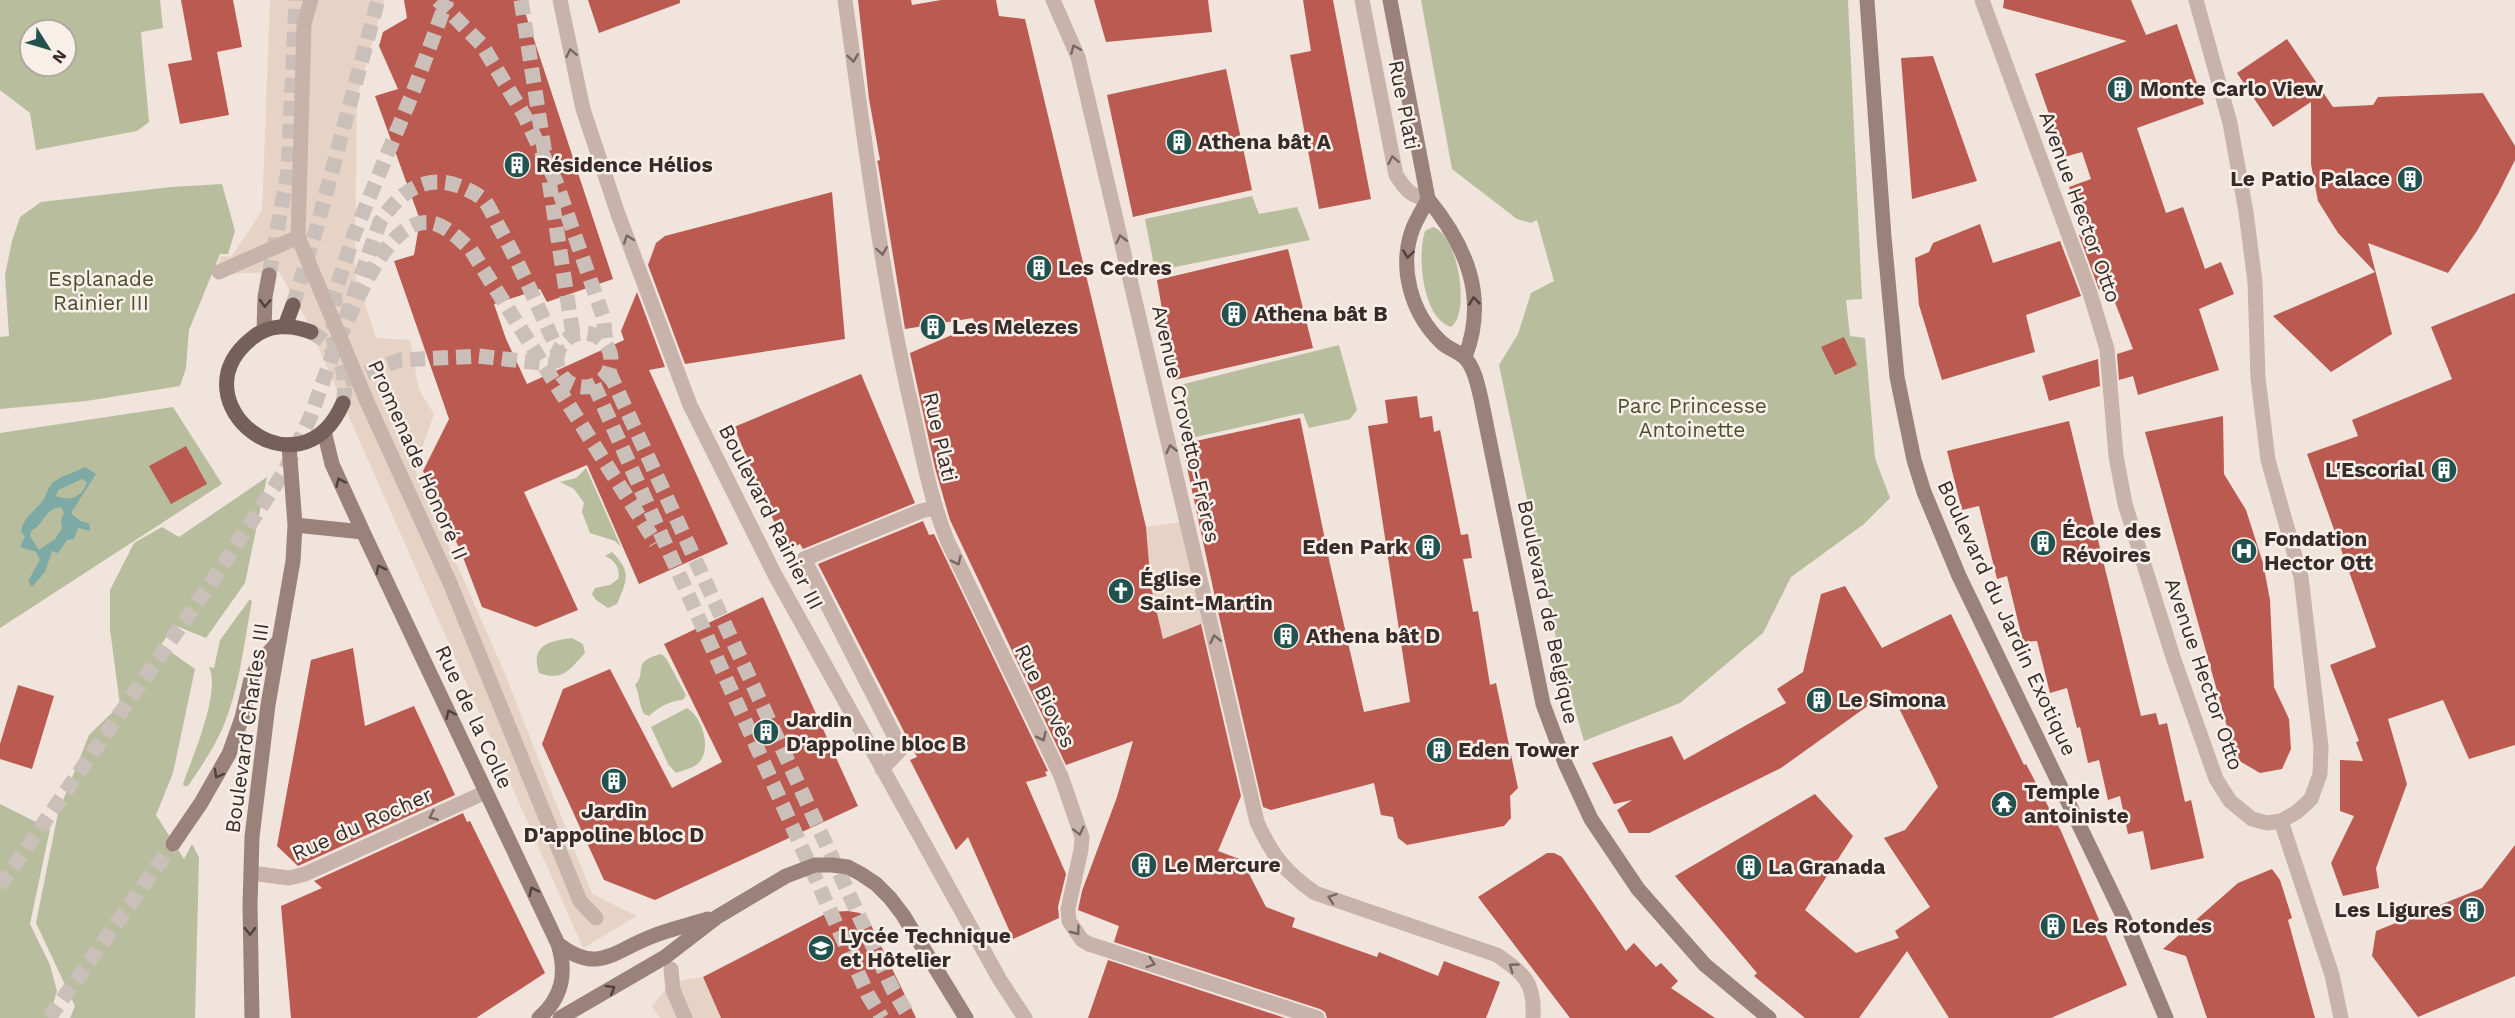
<svg xmlns="http://www.w3.org/2000/svg" width="2515" height="1018" viewBox="0 0 2515 1018" font-family="'Work Sans',sans-serif">
<style>
.green{fill:#b8bd9e;fill-rule:evenodd}
.plaza{fill:#e6d3c5}
.water{fill:#7eaaa5;fill-rule:evenodd}
.building{fill:#ba5a50}
.lines{fill:none;stroke-linecap:round;stroke-linejoin:round}
.secondary-tunnel{stroke:#cbbfb9;stroke-width:15;stroke-dasharray:15 8;stroke-linecap:butt}
.primary-tunnel{stroke:#cbbfb9;stroke-width:15;stroke-dasharray:15 8;stroke-linecap:butt}
.street{stroke:#c7b3aa;stroke-width:15}
.secondary{stroke:#9a827b;stroke-width:15}
.primary{stroke:#75605b;stroke-width:15}
.oneway{stroke:#776863}
.oneway2{stroke:#4e413e}
.labels{text-anchor:middle;stroke-width:5;stroke-linejoin:round;paint-order:stroke}
.poi-label{font-size:21px;font-weight:bold;fill:#352b29;stroke:#f8efe9;text-anchor:start}
.street-label{font-size:21px;fill:#352b29;stroke:#f8efe9}
.park-label{font-size:21px;fill:#49512f;stroke:#f8efe9}
</style>
<rect width="100%" height="100%" fill="#f0e4dd"/>
<path class="green" d="M 0,0 L 160,0 L 163,28 L 141,32 L 149,122 L 137,131 L 36,150 L 30,113 L 0,90 ZM 30,30 L 66,30 L 66,66 L 30,66 Z
M 1421,0 L 1848,0 L 1862,299 L 1846,300 L 1850,336 L 1865,338 L 1875,458 L 1890,498 L 1864,524 L 1791,577 L 1763,633 L 1680,703 L 1584,741 L 1561,662 L 1499,365 L 1518,334 L 1531,293 L 1554,281 L 1537,220 L 1531,223 L 1517,219 L 1452,169 Z
M 222,184 L 235,231 L 228,254 L 220,254 L 189,330 L 186,368 L 180,386 L 86,401 L 0,409 L 0,337 L 9,336 L 5,275 L 12,241 L 20,217 L 41,202 L 171,187 Z
M 1252,196 L 1259,214 L 1297,207 L 1310,240 L 1155,271 L 1145,219 Z
M 1433,227 C 1458,235 1471,312 1451,327 C 1422,318 1417,255 1425,231 Z
M 1339,345 L 1357,410 L 1350,419 L 1309,428 L 1303,413 L 1191,438 L 1180,385 Z
M 173,407 L 222,484 L 0,628 L 0,433 Z
M 586,468 L 621,547 L 615,541 L 590,533 L 582,512 L 584,503 L 574,489 L 560,482 L 576,478 Z
M 267,477 L 245,583 L 206,638 L 174,625 L 161,645 L 195,669 L 173,773 L 156,815 L 184,859 L 192,844 L 199,857 L 195,1018 L 70,1018 L 75,1006 L 36,923 L 58,813 L 89,735 L 120,705 L 110,629 L 110,590 L 134,543 L 162,527 L 179,537 Z
M 612,552 C 632,572 627,580 617,604 L 608,608 L 596,600 L 592,594 L 595,588 L 610,585 L 618,579 C 621,569 614,559 605,556 Z
M 250,599 L 252,601 C 244,642 240,687 223,727 C 214,748 201,767 188,786 L 184,786 L 183,784 C 192,758 221,693 209,667 L 214,668 L 220,640 Z
M 572,638 L 583,644 L 585,653 C 570,669 563,682 539,673 C 530,645 549,641 572,638 Z
M 661,654 L 666,658 L 686,695 L 683,700 C 669,701 659,707 649,716 L 644,714 C 639,705 640,695 635,685 C 648,671 630,662 661,654 Z
M 687,708 C 701,716 711,745 701,760 C 696,768 684,770 676,773 L 668,764 L 651,727 Z
M 0,804 L 50,829 L 30,924 L 50,965 L 57,991 L 49,1018 L 0,1018 Z"/>
<path class="plaza" d="M 270,0 L 384,0 L 357,97 L 355,273 L 376,338 L 410,340 L 419,390 L 434,414 L 415,470 L 503,669 L 592,894 L 637,916 L 583,948 L 305,317 L 279,272 L 224,274 L 215,270 L 221,256 L 231,257 L 262,211 Z
M 1188,521 L 1211,623 L 1194,626 L 1163,639 L 1151,587 L 1146,527 Z
M 702,977 L 721,1018 L 660,1018 L 652,1006 L 672,982 Z"/>
<path class="water" d="M 85,467 L 96,474 L 71,513 L 80,521 L 89,523 L 90,531 L 78,528 L 74,539 L 67,540 L 58,553 L 52,551 L 45,572 L 32,587 L 28,581 L 40,560 L 36,552 L 20,547 L 25,537 L 21,531 C 24,515 38,510 45,497 C 48,491 49,485 55,481 C 63,475 76,472 85,467 ZM 82,479 L 87,482 C 82,497 71,502 56,496 L 58,490 ZM 61,507 L 64,513 L 61,520 L 62,528 L 55,539 L 39,550 L 30,536 L 32,530 C 45,524 44,509 61,507 Z"/>
<path class="building" d="M 181,0 L 233,0 L 242,47 L 217,52 L 229,115 L 180,124 L 168,64 L 192,60 Z
M 404,0 L 521,0 L 613,279 L 547,302 L 540,289 L 494,304 L 506,339 L 527,384 L 624,340 L 621,331 L 637,292 L 665,367 L 649,370 L 728,544 L 639,584 L 587,465 L 524,492 L 578,610 L 536,627 L 482,607 L 461,552 L 423,471 L 449,419 L 394,261 L 414,255 L 420,220 L 375,96 L 398,89 L 379,46 L 383,32 L 407,18 Z
M 588,0 L 680,0 L 680,3 L 599,33 Z
M 858,0 L 911,0 L 912,5 L 941,0 L 996,0 L 999,16 L 1025,19 L 1146,527 L 1151,587 L 1163,639 L 1201,624 L 1241,796 L 1218,851 L 1242,860 L 1266,907 L 1295,918 L 1292,927 L 1377,957 L 1379,952 L 1438,976 L 1444,961 L 1500,982 L 1486,1018 L 1327,1018 L 1325,1012 L 1320,1009 L 1114,942 L 1119,926 L 1078,910 L 1082,891 L 1117,797 L 1133,741 L 1066,765 L 950,520 L 935,468 L 910,353 L 975,325 L 973,318 L 905,329 L 878,164 L 877,161 L 880,160 L 869,99 Z
M 1094,0 L 1208,0 L 1212,32 L 1106,42 Z
M 1303,0 L 1333,0 L 1371,199 L 1319,209 L 1290,55 L 1311,51 Z
M 2004,0 L 2131,0 L 2146,35 L 2177,24 L 2204,104 L 2137,128 L 2166,213 L 2183,207 L 2205,269 L 2221,262 L 2234,294 L 2199,309 L 2219,370 L 2138,395 L 2133,376 L 2119,380 L 2117,354 L 2133,349 L 2109,287 L 2099,290 L 2079,235 L 2085,233 L 2069,187 L 2091,179 L 2082,152 L 2064,157 L 2035,74 L 2127,41 L 2003,8 Z
M 2287,39 L 2333,107 L 2373,105 L 2378,97 L 2483,93 L 2515,146 L 2515,160 L 2498,194 L 2477,231 L 2448,273 L 2368,243 L 2392,334 L 2331,372 L 2273,316 L 2375,272 L 2338,233 L 2318,201 L 2311,164 L 2311,102 L 2273,127 L 2237,73 Z
M 1933,56 L 1977,181 L 1912,199 L 1901,58 Z
M 1226,69 L 1252,190 L 1133,217 L 1107,95 Z
M 832,192 L 845,339 L 685,364 L 648,265 L 656,243 L 665,236 Z
M 1980,224 L 1993,263 L 2060,241 L 2081,296 L 2026,315 L 2035,352 L 1942,380 L 1919,305 L 1915,258 L 1929,252 L 1933,243 Z
M 1288,249 L 1313,348 L 1174,380 L 1157,280 Z
M 2515,293 L 2515,745 L 2469,759 L 2443,700 L 2388,719 L 2407,784 L 2376,868 L 2379,888 L 2343,896 L 2331,863 L 2354,816 L 2340,811 L 2340,760 L 2363,761 L 2356,742 L 2359,741 L 2330,665 L 2376,647 L 2307,454 L 2358,436 L 2352,420 L 2452,379 L 2431,327 Z
M 1844,337 L 1857,365 L 1835,375 L 1821,347 Z
M 2098,359 L 2100,386 L 2049,401 L 2042,376 Z
M 861,374 L 915,503 L 803,549 L 800,544 L 786,550 L 734,427 Z
M 1417,396 L 1420,418 L 1432,416 L 1434,432 L 1440,430 L 1461,535 L 1468,534 L 1472,558 L 1463,559 L 1473,612 L 1478,611 L 1490,685 L 1496,683 L 1518,788 L 1510,796 L 1511,818 L 1504,826 L 1407,845 L 1398,838 L 1393,817 L 1381,815 L 1374,783 L 1271,810 L 1263,807 L 1219,616 L 1182,444 L 1300,418 L 1330,564 L 1364,712 L 1410,702 L 1368,426 L 1388,423 L 1385,400 Z
M 2223,416 L 2224,474 L 2246,510 L 2263,563 L 2270,600 L 2274,687 L 2289,719 L 2291,749 L 2282,769 L 2260,773 L 2236,759 L 2145,432 Z
M 2069,421 L 2141,716 L 2156,713 L 2159,725 L 2167,723 L 2185,802 L 2191,800 L 2204,858 L 2151,870 L 2143,831 L 2128,834 L 2120,796 L 2108,800 L 2099,760 L 2088,763 L 2080,727 L 2077,728 L 2067,688 L 2050,693 L 2037,641 L 2023,642 L 2007,576 L 1997,579 L 1979,506 L 1962,510 L 1947,451 Z
M 186,446 L 207,484 L 171,504 L 149,466 Z
M 923,521 L 929,535 L 934,534 L 1048,771 L 1045,772 L 1047,776 L 1026,782 L 1066,874 L 1058,907 L 1059,918 L 1013,939 L 968,837 L 956,850 L 910,760 L 917,757 L 818,564 Z
M 1845,586 L 1882,648 L 1951,614 L 2024,765 L 2026,764 L 2061,831 L 2127,985 L 2051,1018 L 1949,1018 L 1907,951 L 1859,1018 L 1805,1018 L 1754,976 L 1757,973 L 1675,876 L 1815,794 L 1853,836 L 1805,910 L 1856,953 L 1899,938 L 1895,931 L 1930,907 L 1884,838 L 1905,830 L 1938,787 L 1890,690 L 1781,768 L 1649,833 L 1629,833 L 1617,810 L 1632,800 L 1614,804 L 1592,763 L 1672,736 L 1684,760 L 1786,703 L 1777,689 L 1803,672 L 1821,594 Z
M 763,597 L 858,806 L 655,900 L 604,880 L 542,744 L 563,689 L 610,669 L 672,788 L 722,762 L 664,644 Z
M 353,648 L 365,726 L 414,706 L 455,795 L 298,866 L 277,846 L 311,660 Z
M 18,685 L 54,696 L 32,769 L 0,759 L 0,744 Z
M 463,813 L 467,822 L 470,821 L 545,973 L 476,1018 L 291,1018 L 281,906 L 322,888 L 314,881 Z
M 2515,845 L 2515,976 L 2418,1017 L 2372,956 L 2376,931 L 2482,888 Z
M 1547,853 L 1554,853 L 1562,857 L 1626,951 L 1634,943 L 1656,967 L 1661,963 L 1678,981 L 1671,988 L 1715,1018 L 1570,1018 L 1478,897 Z
M 2272,869 L 2280,880 L 2292,918 L 2288,920 L 2315,1018 L 2207,1018 L 2186,956 L 2163,949 L 2238,883 Z
M 848,911 L 860,913 L 868,919 L 916,1018 L 721,1018 L 703,977 L 829,912 Z
M 1108,960 L 1285,1018 L 1088,1018 Z"/>
<g class="lines">
<path class="secondary-tunnel" d="M 438,0 L 482,45 L 524,115 L 556,182 L 603,316 L 606,343
M 269,275 L 288,171 L 296,0
M 0,886 L 219,571 L 284,472 L 310,418 L 380,222 C 399,193 424,173 459,186 C 467,189 477,194 483,199 C 490,206 494,219 499,227 C 521,267 539,309 558,351
M 49,1018 L 173,844"/>
<path class="primary-tunnel" d="M 521,0 L 573,335
M 293,305 L 316,230 L 378,0
M 311,332 C 339,346 349,374 343,403
M557 360a27 27 0 1 1 54 0a27 27 0 1 1-54 0Z
M 338,340 C 354,309 383,229 421,223 C 441,219 458,238 471,250 L 656,543
M 335,352 L 333,331 L 335,293 L 353,237 L 413,92 L 447,0
M 609,372 L 893,990 L 910,1018
M 345,381 L 400,360 L 479,356 L 557,365
M 594,385 L 868,995 L 882,1018"/>
<path class="street" d="M 311,0 L 304,24 L 298,237 L 368,404 L 450,583 L 580,901 L 596,918
M 560,0 L 583,109 L 618,214 L 690,405 L 775,575 L 1000,980 L 1025,1018
M 845,0 C 864,134 880,268 910,400 C 921,447 929,495 947,540 L 1061,776 L 1082,837 L 1081,850 L 1068,909 L 1069,921 L 1082,940 L 1089,944 L 1317,1018
M 1053,0 L 1078,57 L 1257,822 C 1272,855 1285,872 1315,893 L 1497,955 C 1525,975 1535,982 1533,1018
M 1362,0 L 1396,175 C 1405,189 1411,197 1428,199
M 1982,0 L 2090,293 L 2107,349 L 2116,456 L 2125,504 L 2173,657 L 2216,779 L 2230,801 L 2252,819 L 2267,823 L 2281,821 L 2297,812 L 2311,799 L 2320,774 L 2321,747 L 2301,577 L 2268,460 L 2258,378 L 2255,282 L 2246,212 L 2230,123 L 2196,0
M 219,272 L 298,237
M 882,769 L 901,749 L 804,559 L 921,511 L 934,508
M 2281,821 L 2332,975 L 2341,1018
M 251,873 L 289,878 L 305,874 L 486,792
M 671,969 L 673,990 L 685,1018"/>
<path class="secondary" d="M 1390,0 L 1428,199 C 1467,247 1488,298 1465,357
M 1867,0 L 1884,237 L 1897,377 L 1914,460 L 1924,492 L 1959,576 L 2124,918 L 2166,1018
M 1428,199 C 1423,209 1417,218 1413,228 C 1398,267 1411,313 1441,342 C 1447,348 1457,351 1464,357 C 1474,366 1478,386 1481,399 L 1543,704 L 1565,763 L 1591,819 L 1638,889 L 1705,965 L 1769,1018
M 264,330 L 265,297 L 269,275
M 324,431 L 332,464 L 363,532 L 558,944 C 567,973 563,997 539,1018
M 295,525 L 363,532
M 173,844 L 201,803 L 229,754 L 242,718 L 251,679 L 258,665 L 278,642
M 558,944 C 598,975 613,951 653,936 C 670,929 689,925 708,919
M 252,1018 L 250,905 L 252,837 L 268,705 L 293,561 L 295,525 L 289,445
M 560,1018 L 665,957 L 717,917 L 786,876 L 815,865 L 832,865 L 848,867 L 861,874 L 876,884 L 890,898 L 903,915 L 966,1018"/>
<path class="primary" d="M 285,326 L 293,305
M 311,332 C 291,324 268,324 251,339 C 174,402 300,502 343,403"/>
</g>
<defs><path id="oneway-chevron" d="M-2-3.5L2.5 0L-2 3.5" fill="none" stroke-width="1.6" stroke-linecap="round" stroke-linejoin="round" transform="scale(1.5)"/></defs>
<g class="oneway">
<use href="#oneway-chevron" transform="translate(1075 49) rotate(-113)"/>
<use href="#oneway-chevron" transform="translate(571 53) rotate(-102)"/>
<use href="#oneway-chevron" transform="translate(853 58) rotate(82)"/>
<use href="#oneway-chevron" transform="translate(1393 160) rotate(-101)"/>
<use href="#oneway-chevron" transform="translate(628 239) rotate(-110)"/>
<use href="#oneway-chevron" transform="translate(1121 239) rotate(-103)"/>
<use href="#oneway-chevron" transform="translate(882 251) rotate(81)"/>
<use href="#oneway-chevron" transform="translate(1171 449) rotate(-103)"/>
<use href="#oneway-chevron" transform="translate(957 561) rotate(64)"/>
<use href="#oneway-chevron" transform="translate(1215 639) rotate(-103)"/>
<use href="#oneway-chevron" transform="translate(1042 737) rotate(64)"/>
<use href="#oneway-chevron" transform="translate(433 816) rotate(156)"/>
<use href="#oneway-chevron" transform="translate(1079 831) rotate(76)"/>
<use href="#oneway-chevron" transform="translate(1332 898) rotate(-161)"/>
<use href="#oneway-chevron" transform="translate(1076 931) rotate(53)"/>
<use href="#oneway-chevron" transform="translate(1151 963) rotate(18)"/>
<use href="#oneway-chevron" transform="translate(1513 967) rotate(-144)"/>
</g>
<g class="oneway2">
<use href="#oneway-chevron" transform="translate(1408 254) rotate(98)"/>
<use href="#oneway-chevron" transform="translate(1474 301) rotate(-96)"/>
<use href="#oneway-chevron" transform="translate(265 303) rotate(93)"/>
<use href="#oneway-chevron" transform="translate(340 482) rotate(-114)"/>
<use href="#oneway-chevron" transform="translate(380 569) rotate(-116)"/>
<use href="#oneway-chevron" transform="translate(450 714) rotate(-115)"/>
<use href="#oneway-chevron" transform="translate(218 774) rotate(119)"/>
<use href="#oneway-chevron" transform="translate(533 891) rotate(-115)"/>
<use href="#oneway-chevron" transform="translate(250 931) rotate(90)"/>
<use href="#oneway-chevron" transform="translate(611 989) rotate(-31)"/>
</g>
<defs>
<symbol id="building-disc" viewBox="-11 -11 22 22"><circle r="9.5" fill="#22524e" stroke="#f8efe9"/><path d="M-4-6H4V6H1V3H-1V6H-4ZM-2.5-4.3h1.7v1.8h-1.7ZM.8-4.3h1.7v1.8H.8ZM-2.5-1h1.7V.8h-1.7ZM.8-1h1.7V.8H.8Z" fill="#fff"/></symbol>
<symbol id="hospital-disc" viewBox="-11 -11 22 22"><circle r="9.5" fill="#22524e" stroke="#f8efe9"/><path d="M-5-5h3v3.5h4V-5h3V5h-3V1.5h-4V5h-3Z" fill="#fff"/></symbol>
<symbol id="church-disc" viewBox="-11 -11 22 22"><circle r="9.5" fill="#22524e" stroke="#f8efe9"/><path d="M-1.2-6h2.4v3.5h3.3v2.4h-3.3V6h-2.4V-.1h-3.3v-2.4h3.3Z" fill="#fff"/></symbol>
<symbol id="temple-disc" viewBox="-11 -11 22 22"><circle r="9.5" fill="#22524e" stroke="#f8efe9"/><path d="M0-6L5-2H3V0L6.5 2.5H4V6H1.5V3h-3V6H-4V2.5H-6.5L-3 0V-2H-5Z" fill="#fff"/></symbol>
<symbol id="school-disc" viewBox="-11 -11 22 22"><circle r="9.5" fill="#22524e" stroke="#f8efe9"/><path d="M0-5L7-2L0 1L-7-2ZM-4 1L0 2.5L4 1V4Q0 6-4 4Z" fill="#fff"/></symbol>
</defs>
<g fill-rule="evenodd">
<use href="#building-disc" x="2105" y="74" width="30" height="30"/>
<use href="#building-disc" x="1164" y="127" width="30" height="30"/>
<use href="#building-disc" x="502" y="150" width="30" height="30"/>
<use href="#building-disc" x="2395" y="164" width="30" height="30"/>
<use href="#building-disc" x="1024" y="253" width="30" height="30"/>
<use href="#building-disc" x="1219" y="299" width="30" height="30"/>
<use href="#building-disc" x="918" y="312" width="30" height="30"/>
<use href="#building-disc" x="2429" y="455" width="30" height="30"/>
<use href="#building-disc" x="2028" y="528" width="30" height="30"/>
<use href="#building-disc" x="1413" y="532" width="30" height="30"/>
<use href="#hospital-disc" x="2229" y="536" width="30" height="30"/>
<use href="#church-disc" x="1106" y="576" width="30" height="30"/>
<use href="#building-disc" x="1271" y="621" width="30" height="30"/>
<use href="#building-disc" x="1804" y="685" width="30" height="30"/>
<use href="#building-disc" x="751" y="717" width="30" height="30"/>
<use href="#building-disc" x="1424" y="735" width="30" height="30"/>
<use href="#building-disc" x="599" y="766" width="30" height="30"/>
<use href="#temple-disc" x="1989" y="789" width="30" height="30"/>
<use href="#building-disc" x="1129" y="850" width="30" height="30"/>
<use href="#building-disc" x="1734" y="852" width="30" height="30"/>
<use href="#building-disc" x="2457" y="895" width="30" height="30"/>
<use href="#building-disc" x="2038" y="911" width="30" height="30"/>
<use href="#school-disc" x="806" y="933" width="30" height="30"/>
</g>
<g class="labels">
<g class="poi-label">
<text x="2140" y="96">Monte Carlo View</text>
<text x="1198" y="149">Athena bât A</text>
<text x="536" y="172">Résidence Hélios</text>
<text x="2390" y="186" text-anchor="end">Le Patio Palace</text>
<text x="1058" y="275">Les Cedres</text>
<text x="1254" y="321">Athena bât B</text>
<text x="952" y="334">Les Melezes</text>
<text x="2424" y="477" text-anchor="end">L'Escorial</text>
<text x="2062" y="538">École des<tspan x="2062" dy="24">Révoires</tspan></text>
<text x="2264" y="546">Fondation<tspan x="2264" dy="24">Hector Ott</tspan></text>
<text x="1408" y="554" text-anchor="end">Eden Park</text>
<text x="1140" y="586">Église<tspan x="1140" dy="24">Saint-Martin</tspan></text>
<text x="1306" y="643">Athena bât D</text>
<text x="1838" y="707">Le Simona</text>
<text x="786" y="727">Jardin<tspan x="786" dy="24">D'appoline bloc B</tspan></text>
<text x="1458" y="757">Eden Tower</text>
<text x="2024" y="799">Temple<tspan x="2024" dy="24">antoiniste</tspan></text>
<text x="614" y="818" text-anchor="middle">Jardin<tspan x="614" dy="24">D'appoline bloc D</tspan></text>
<text x="1164" y="872">Le Mercure</text>
<text x="1768" y="874">La Granada</text>
<text x="2452" y="917" text-anchor="end">Les Ligures</text>
<text x="2072" y="933">Les Rotondes</text>
<text x="840" y="943">Lycée Technique<tspan x="840" dy="24">et Hôtelier</tspan></text>
</g>
<g class="street-label">
<text transform="translate(1404 105) rotate(79)" y="7">Rue Plati</text>
<text transform="translate(2080 207) rotate(70)" y="7">Avenue Hector Otto</text>
<text transform="translate(1186 424) rotate(77)" y="7">Avenue Crovetto-Frères</text>
<text transform="translate(940 437) rotate(77)" y="7">Rue Plati</text>
<text transform="translate(418 460) rotate(66)" y="7">Promenade Honoré II</text>
<text transform="translate(771 517) rotate(63)" y="7">Boulevard Rainier III</text>
<text transform="translate(1548 612) rotate(78)" y="7">Boulevard de Belgique</text>
<text transform="translate(2007 618) rotate(65)" y="7">Boulevard du Jardin Exotique</text>
<text transform="translate(2204 674) rotate(71)" y="7">Avenue Hector Otto</text>
<text transform="translate(1045 696) rotate(64)" y="7">Rue Biovès</text>
<text transform="translate(474 717) rotate(65)" y="7">Rue de la Colle</text>
<text transform="translate(247 728) rotate(-82)" y="7">Boulevard Charles III</text>
<text transform="translate(362 824) rotate(-24)" y="7">Rue du Rocher</text>
</g>
<g class="park-label">
<text x="101" y="286">Esplanade<tspan x="101" dy="24">Rainier III</tspan></text>
<text x="1692" y="413">Parc Princesse<tspan x="1692" dy="24">Antoinette</tspan></text>
</g>
</g>
<g transform="translate(48 48) rotate(127)"><circle r="28" fill="#f8efe9" stroke="#aaa19c" stroke-width="1.5"/>
<path d="M0-4.5L10 22L0 15L-10 22Z" fill="#22524e"/>
<text y="-9" font-size="16" font-weight="bold" text-anchor="middle" fill="#352b29">N</text>
</g>
</svg>
